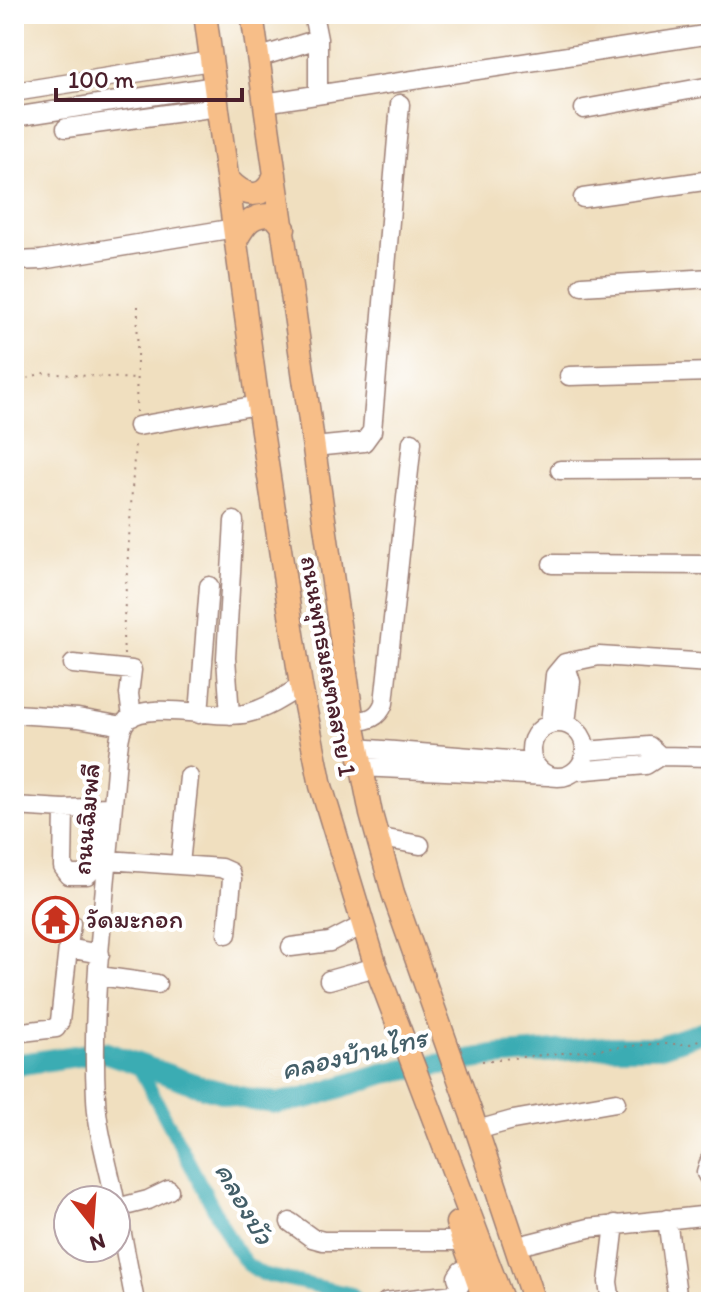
<svg xmlns="http://www.w3.org/2000/svg" width="725" height="1316" viewBox="0 0 725 1316" font-family="Itim,'Playpen Sans Thai',sans-serif">
<style>
.lines{fill:none;stroke-linecap:round;stroke-linejoin:round}
.canal{stroke:#3aacb3;stroke-width:14}
.river{stroke:#3aacb3;stroke-width:22}
.minor-casing{stroke:#9d7f75;stroke-width:21}
.major-casing{stroke:#9d7f75;stroke-width:25}
.path{stroke:#9d7f75;stroke-width:2;stroke-dasharray:2 6;stroke-linecap:butt}
.minor{stroke:#fff;stroke-width:18}
.major{stroke:#f7be88;stroke-width:22}
.labels{text-anchor:middle;stroke-width:8;stroke-linejoin:round;paint-order:stroke}
.street-label{font-size:26px;fill:#4a1f2b;stroke:#fff}
.poi-label{font-size:26px;fill:#4a1f2b;stroke:#fff;text-anchor:start}
.water-label{font-size:28px;font-style:italic;fill:#435e68;stroke:#fff}
</style>
<rect width="100%" height="100%" fill="#fff"/>
<filter id="ink" filterUnits="userSpaceOnUse"><feTurbulence type="fractalNoise" baseFrequency=".0125" numOctaves="2"/><feDisplacementMap in="SourceGraphic" scale="16" xChannelSelector="R" yChannelSelector="G"/><feConvolveMatrix kernelMatrix="1 2 1 2 8 2 1 2 1" color-interpolation-filters="sRGB"/></filter>
<filter id="wash" filterUnits="userSpaceOnUse"><feTurbulence type="fractalNoise" baseFrequency=".006" numOctaves="4" result="noise"/><feDisplacementMap in="SourceGraphic" scale="32" xChannelSelector="R" yChannelSelector="G"/><feGaussianBlur stdDeviation="1.8" result="paint"/><feColorMatrix in="noise" values="0 0 0 0 0 0 0 0 0 0 0 0 0 0 0 0 0 1.4 0 .05"/><feComposite in="paint" operator="in"/></filter>
<g filter="url(#wash)">
<rect width="100%" height="100%" fill="#f0dfbf"/>
<g class="lines">
<path class="canal" d="M 138,1066 L 234,1247 L 247,1264 L 262,1274 L 352,1294 L 357,1302"/>
<path class="river" d="M 14,1065 L 104,1052 L 203,1087 L 252,1100 L 278,1103 L 307,1098 L 385,1073 L 493,1056 L 606,1047 L 658,1047 L 711,1029"/>
</g>
</g>
<g filter="url(#ink)">
<g class="lines">
<defs>
<path id="minor" d="M 313,14 L 318,39 L 318,93
M 257,58 L 318,39
M 14,92 L 211,61
M 264,103 L 711,34
M 584,109 L 711,86
M 14,117 L 215,86
M 66,128 L 218,107
M 583,198 L 711,180
M 14,261 L 41,260 L 235,228
M 582,286 L 711,278
M 569,376 L 711,372
M 138,426 L 258,405
M 314,447 L 364,442 L 372,431 L 400,104
M 560,470 L 711,469
M 552,564 L 711,565
M 565,663 L 599,656 L 711,663
M 73,664 L 132,670 L 129,694 L 132,717
M 14,714 L 78,718 L 123,726
M 199,714 L 209,586
M 230,715 L 226,658 L 234,521
M 353,722 C 368,720 378,719 384,703 L 412,442
M531 750a27 27 0 1 1 54 0a27 27 0 1 1-54 0Z
M 550,723 L 555,675 L 565,663 L 571,682 L 566,723
M 357,748 L 533,762
M 660,756 L 711,757
M 360,767 L 548,776
M 575,771 L 646,765 L 660,756 L 649,746 L 585,751
M 14,806 L 64,809 L 107,807
M 64,809 L 63,867 L 69,875 L 87,875 C 102,865 95,826 95,808
M 376,837 L 420,845
M 108,860 L 221,868 L 230,872 L 232,879 L 227,934
M 180,864 L 189,777
M 291,947 L 330,942 L 363,925
M 68,948 L 71,923
M 99,976 L 157,984
M 329,980 L 376,967
M 14,1033 L 56,1028 L 60,1021 L 68,948 L 100,954
M 477,1130 L 513,1120 L 616,1102
M 711,1157 L 706,1173 L 711,1182
M 115,1200 C 109,1167 97,1131 96,1098 C 90,984 109,869 117,756 C 119,745 119,728 127,720 C 147,700 215,719 244,714 C 264,710 284,697 301,686
M 116,1203 L 135,1302
M 117,1208 L 148,1200 L 169,1190
M 667,1219 L 678,1302
M 290,1222 L 312,1238 L 323,1241 L 463,1241
M 526,1244 L 589,1228 L 711,1215
M 386,1302 L 454,1294 L 460,1285 L 457,1277 L 461,1271 L 472,1266
M 611,1302 L 608,1282 L 615,1224"/>
<path id="major" d="M 205,14 L 258,405 L 301,686 L 321,786 L 376,967 L 503,1302
M 252,14 L 353,722 L 371,814 L 393,893 L 472,1116 L 534,1302
M 229,180 C 246,198 265,201 275,174
M 237,239 C 246,222 253,214 273,215 L 284,228
M 457,1223 L 485,1302"/>
</defs>
<use href="#minor" class="minor-casing"/>
<use href="#major" class="major-casing"/>
<path class="path" d="M 136,412 L 138,306
M 18,479 L 23,380 L 42,373 L 136,379
M 124,655 L 123,635 L 135,442
M 482,1061 L 653,1044 L 690,1044 L 711,1034"/>
<use href="#minor" class="minor"/>
<use href="#major" class="major"/>
</g>
</g>
<defs>
<symbol id="temple-ring" viewBox="-11 -11 22 22"><circle r="9.5" fill="#fff" stroke="#c8321e" stroke-width="1.5"/><path d="M0-6L5-2H3V0L6.5 2.5H4V6H1.5V3h-3V6H-4V2.5H-6.5L-3 0V-2H-5Z" fill="#c8321e"/></symbol>
</defs>
<g fill-rule="evenodd">
<use href="#temple-ring" x="30" y="894" width="51" height="51"/>
</g>
<g class="labels">
<g class="street-label">
<text transform="translate(329 666) rotate(80)" y="9">ถนนพุทธมณฑลสาย 1</text>
<text transform="translate(86 819) rotate(-85)" y="9">ถนนฉิมพลี</text>
</g>
<g class="poi-label">
<text x="86" y="928">วัดมะกอก</text>
</g>
<g class="water-label">
<text transform="translate(354 1053) rotate(-13)" y="10">คลองบ้านไทร</text>
<text transform="translate(245 1203) rotate(60)" y="10">คลองบัว</text>
</g>
</g>
<rect width="725" height="1316" fill="none" stroke="#fff" stroke-width="48"/>
<g transform="translate(92 1224) rotate(163)"><circle r="38" fill="#ffffff" stroke="#b7a5aa" stroke-width="2"/>
<path d="M0-6L14 30L0 20L-14 30Z" fill="#c8321e"/>
<text y="-12" font-size="22" font-weight="bold" text-anchor="middle" fill="#4a1f2b">N</text>
</g>
<path d="M56 88v12h186v-12" fill="none" stroke="#4a1f2b" stroke-width="4"/>
<text x="68" y="88" font-size="24" fill="#4a1f2b" stroke="#ffffff" stroke-width="6" paint-order="stroke">100 m</text>
</svg>
